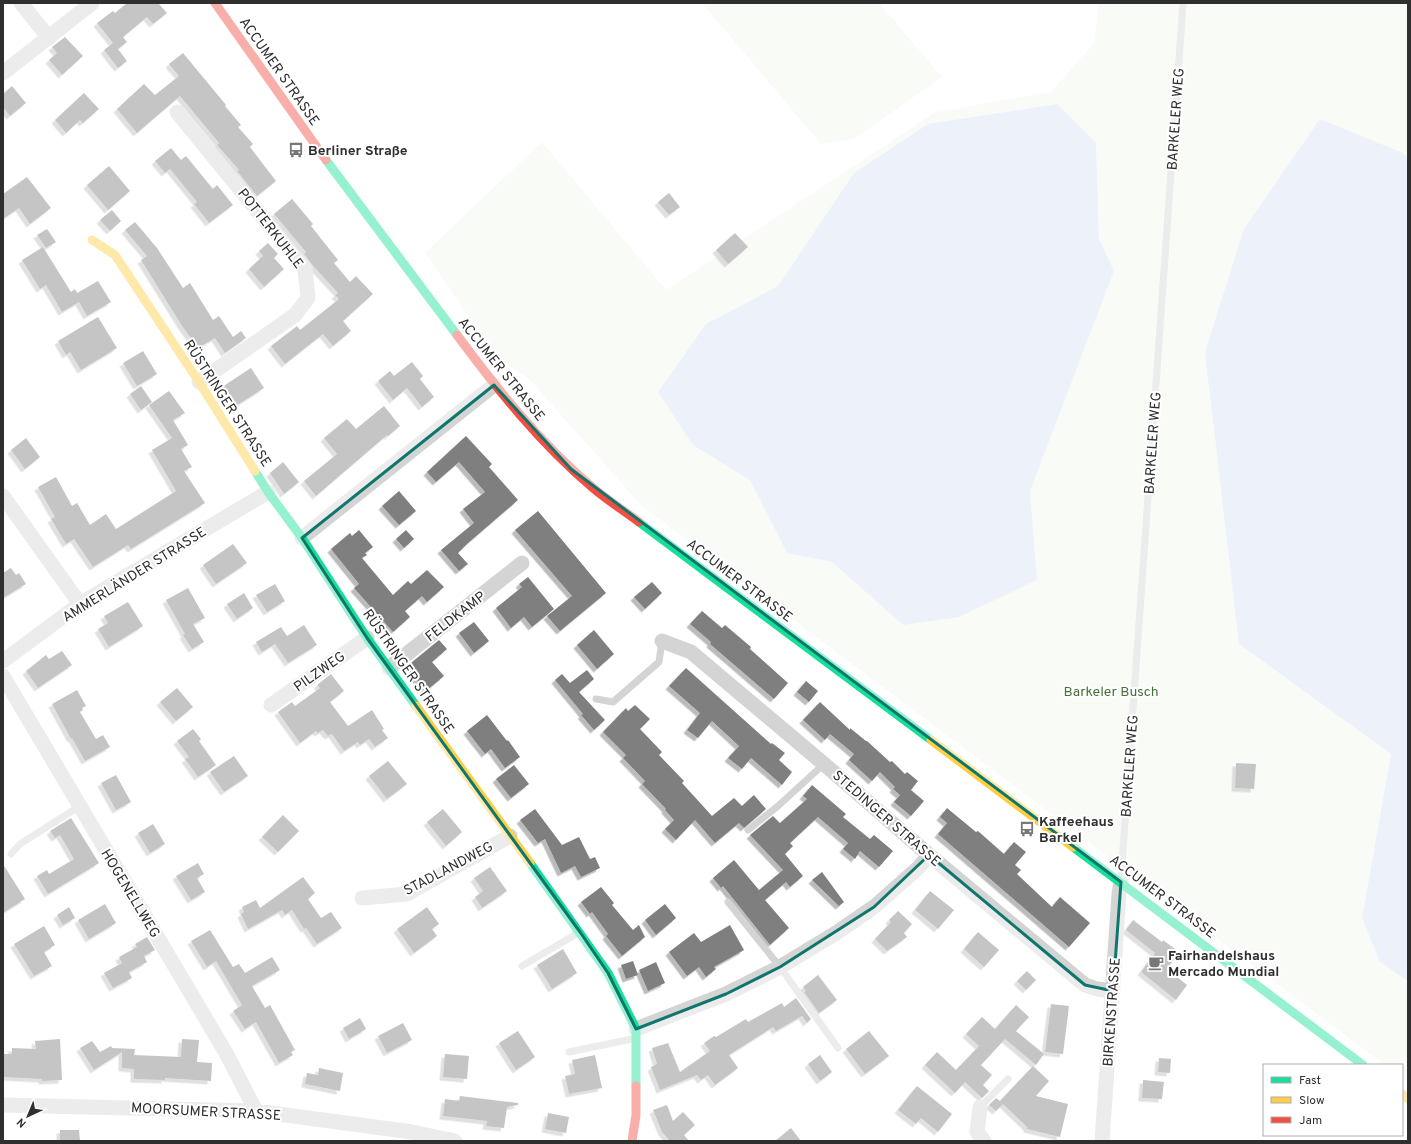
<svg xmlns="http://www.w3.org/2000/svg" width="1411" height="1144" viewBox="0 0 1411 1144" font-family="Overpass,sans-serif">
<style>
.green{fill:#eff5ec;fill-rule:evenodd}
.water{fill:#d8e3f4}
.building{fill:#7f7f7f;filter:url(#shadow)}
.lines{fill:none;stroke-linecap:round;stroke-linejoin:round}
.lane{stroke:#d4d4d4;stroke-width:7}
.street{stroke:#d4d4d4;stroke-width:15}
.fast{stroke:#16e098;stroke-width:9}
.slow{stroke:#ffcf43;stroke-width:9}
.jam{stroke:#f24e42;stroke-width:9}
.marked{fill:none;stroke:#0f766e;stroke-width:3;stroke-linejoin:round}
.labels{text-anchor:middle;stroke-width:4;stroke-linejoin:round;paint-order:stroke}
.street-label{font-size:14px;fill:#2f2f2f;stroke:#fff}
.poi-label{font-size:14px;font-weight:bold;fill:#2f2f2f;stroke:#fff;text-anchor:start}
.park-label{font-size:14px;fill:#476f39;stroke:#fff}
</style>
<defs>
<filter id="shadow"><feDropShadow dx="-3.5" dy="3.5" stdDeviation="0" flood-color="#0004"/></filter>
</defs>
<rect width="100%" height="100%" fill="#fff"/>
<path class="green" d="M 702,3 L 879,3 L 942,77 L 854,139 L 821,144 Z
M 1098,3 L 1408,3 L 1408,158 L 1403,153 L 1239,644 L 1391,754 L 1362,918 L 1380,962 L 1408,981 L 1408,1082 L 1402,1078 L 1402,1065 L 1385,1065 L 642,506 L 530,380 L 497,357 L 425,253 L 542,142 L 666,290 L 936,112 L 1051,92 L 1095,42 ZM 1057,104 L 1096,143 L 1099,239 L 1114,271 L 1030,491 L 1037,580 L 903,625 L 832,562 L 787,553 L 750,480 L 706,324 L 778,286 L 854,173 L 928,124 Z"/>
<path class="water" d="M 1057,104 L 1096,143 L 1099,239 L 1114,271 L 1030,491 L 1037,580 L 959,617 L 903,625 L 832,562 L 787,553 L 750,480 L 693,445 L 658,392 L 706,324 L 778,286 L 854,173 L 928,124 Z
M 1320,119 L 1403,153 L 1408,158 L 1408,981 L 1380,962 L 1362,918 L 1391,754 L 1239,644 L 1205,352 L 1244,229 Z"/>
<path class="building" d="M 127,3 L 158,3 L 167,13 L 153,24 L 147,17 L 123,37 L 127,42 L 118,49 L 127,61 L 118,68 L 104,50 L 113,43 L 97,23 L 113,11 L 115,13 Z
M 65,37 L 83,56 L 62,75 L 49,60 L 57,53 L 52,47 Z
M 183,53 L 226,105 L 225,106 L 241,125 L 238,127 L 253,144 L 250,147 L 276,181 L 257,196 L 237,171 L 239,170 L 217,145 L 219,143 L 180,96 L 137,133 L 117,109 L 144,84 L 155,95 L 179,76 L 169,64 Z
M 12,86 L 26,103 L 10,116 L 3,107 L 3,94 Z
M 84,93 L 99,109 L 83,123 L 80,120 L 66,133 L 55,120 Z
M 171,148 L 181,160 L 186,156 L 213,189 L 217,185 L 233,205 L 209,223 L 194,204 L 197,202 L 170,169 L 165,173 L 155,161 Z
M 109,166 L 130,191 L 108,210 L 87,185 Z
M 27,177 L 51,208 L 30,224 L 19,208 L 3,219 L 3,194 Z
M 669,193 L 680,207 L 669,215 L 658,202 Z
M 292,199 L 313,224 L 311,226 L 338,260 L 334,263 L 350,282 L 356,276 L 373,294 L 343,321 L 351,331 L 333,346 L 323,334 L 285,364 L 271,346 L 297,326 L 300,330 L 339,299 L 335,295 L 338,293 L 314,267 L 304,254 L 306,252 L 274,214 Z
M 112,210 L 121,221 L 110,231 L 100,220 Z
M 135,222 L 157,248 L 183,288 L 190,283 L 213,320 L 219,316 L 233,337 L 241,331 L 246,338 L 225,353 L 215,338 L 198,348 L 182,326 L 141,260 L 147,256 L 125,230 Z
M 47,229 L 56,242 L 46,248 L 37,235 Z
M 735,233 L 748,247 L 728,264 L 716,250 Z
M 268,243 L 278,254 L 274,258 L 284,269 L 264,287 L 249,269 L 263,256 L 259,251 Z
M 43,247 L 71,292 L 75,289 L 77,293 L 98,281 L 111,302 L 87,316 L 79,302 L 62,312 L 46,285 L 40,289 L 22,260 Z
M 98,317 L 117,348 L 81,370 L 70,352 L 66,355 L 58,341 Z
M 143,351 L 157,374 L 137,386 L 123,363 Z
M 412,362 L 423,376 L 420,379 L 434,397 L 422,407 L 407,388 L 393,400 L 378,381 L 390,371 L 394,376 Z
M 251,368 L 264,388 L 234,407 L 222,387 Z
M 141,386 L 152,402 L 141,410 L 130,394 Z
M 169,391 L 185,413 L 173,420 L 188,445 L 181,449 L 192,467 L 184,471 L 205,503 L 131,549 L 128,545 L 93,567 L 74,539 L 66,544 L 51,519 L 55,517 L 38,487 L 56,477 L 72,506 L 77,503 L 90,525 L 106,514 L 116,529 L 176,491 L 152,450 L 172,438 L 149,405 Z
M 384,406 L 400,426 L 388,436 L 387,435 L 316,496 L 304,481 L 337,454 L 324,438 L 347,419 L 356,429 Z
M 466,436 L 492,464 L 489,467 L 518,500 L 467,544 L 458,553 L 468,564 L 459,571 L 441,550 L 474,523 L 463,509 L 485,492 L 459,462 L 436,482 L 427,472 Z
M 26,438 L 40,457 L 25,469 L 11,450 Z
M 283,462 L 299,482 L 284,494 L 270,473 Z
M 399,491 L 416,511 L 399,525 L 382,506 Z
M 538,511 L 606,593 L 560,631 L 547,616 L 572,596 L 515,530 Z
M 359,530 L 373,547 L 365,553 L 367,555 L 362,558 L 393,595 L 408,581 L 411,584 L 427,570 L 444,587 L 427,602 L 422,596 L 405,611 L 410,617 L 393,632 L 354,588 L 359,584 L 331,549 L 350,533 L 352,536 Z
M 406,530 L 414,539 L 404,548 L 396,539 Z
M 233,544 L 247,563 L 216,584 L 203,565 Z
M 11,568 L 16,575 L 19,573 L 26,584 L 3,598 L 3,573 Z
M 528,577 L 554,609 L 532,627 L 524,617 L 511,628 L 496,608 L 522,587 L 519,584 Z
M 652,582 L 662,593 L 645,609 L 634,597 Z
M 275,584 L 285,601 L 267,612 L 256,595 Z
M 188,588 L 205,618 L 193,624 L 204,642 L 192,649 L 183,635 L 185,634 L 166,600 Z
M 244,593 L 253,608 L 237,619 L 227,604 Z
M 128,602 L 143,626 L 109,647 L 98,629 L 108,623 L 104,616 Z
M 702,611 L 722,628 L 725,625 L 751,647 L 750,649 L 788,683 L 774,699 L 710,644 L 711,642 L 690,624 Z
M 474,622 L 489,641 L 474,653 L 459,633 Z
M 304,625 L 317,645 L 288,663 L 275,644 L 262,652 L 256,642 L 281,627 L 287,636 Z
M 594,630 L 614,654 L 597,669 L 577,645 Z
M 439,640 L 447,649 L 432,662 L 444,676 L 426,691 L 406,667 Z
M 62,651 L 72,665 L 38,688 L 26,671 L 46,655 L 49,659 Z
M 686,668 L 771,744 L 772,743 L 785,753 L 779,760 L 792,772 L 782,785 L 751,758 L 742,769 L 728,758 L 739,746 L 712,721 L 698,738 L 687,730 L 700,713 L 669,686 Z
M 587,670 L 594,679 L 579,692 L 605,720 L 594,730 L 581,715 L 583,714 L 555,680 L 562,674 L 570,683 Z
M 331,674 L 344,691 L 330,702 L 348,726 L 372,710 L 384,729 L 382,730 L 388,738 L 375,747 L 369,739 L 360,745 L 358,742 L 344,751 L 332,734 L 328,736 L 323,730 L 318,733 L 316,731 L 300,743 L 278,712 L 292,702 L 295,706 L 320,688 L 317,685 Z
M 806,681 L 818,691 L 809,702 L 797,692 Z
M 177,688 L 193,707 L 176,721 L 160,702 Z
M 77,690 L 86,706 L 82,708 L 83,710 L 80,712 L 96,739 L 103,735 L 110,747 L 85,761 L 72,738 L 71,739 L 52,704 Z
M 820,702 L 850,730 L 850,728 L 866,741 L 867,741 L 890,762 L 892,761 L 905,774 L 907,772 L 918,781 L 911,790 L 924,801 L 911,816 L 894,802 L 900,795 L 893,789 L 895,787 L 880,772 L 872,781 L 849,760 L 854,754 L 830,734 L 825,740 L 803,720 Z
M 635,705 L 650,719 L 640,729 L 662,752 L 659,755 L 684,781 L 682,783 L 712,816 L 734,798 L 742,806 L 754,795 L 766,809 L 744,828 L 739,823 L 715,843 L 695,820 L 676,840 L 665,829 L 674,820 L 665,810 L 666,809 L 642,784 L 645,781 L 623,758 L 626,755 L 603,732 L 626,708 L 628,711 Z
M 487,715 L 507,741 L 508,740 L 520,757 L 505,768 L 491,749 L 485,754 L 467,731 Z
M 193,729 L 201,739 L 199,741 L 216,765 L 198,777 L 185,759 L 189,757 L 177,741 Z
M 234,756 L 248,776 L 224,792 L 210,772 Z
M 388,761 L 407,784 L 387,799 L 369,776 Z
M 1236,763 L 1256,764 L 1254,789 L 1235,788 Z
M 514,765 L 529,784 L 511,798 L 496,779 Z
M 116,775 L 131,802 L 116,810 L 101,783 Z
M 812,785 L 846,814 L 843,817 L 870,839 L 874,835 L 893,851 L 879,867 L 860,851 L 855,859 L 843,849 L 848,843 L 818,817 L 790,843 L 793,846 L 785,854 L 803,876 L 790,887 L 786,882 L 765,900 L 789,928 L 770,945 L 723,886 L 721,888 L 713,878 L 734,860 L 759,890 L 783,870 L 750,835 L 773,816 L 780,823 L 807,799 L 803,796 Z
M 947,808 L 976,832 L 978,831 L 1004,854 L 1014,842 L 1026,852 L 1015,865 L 1021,870 L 1017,874 L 1052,907 L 1060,897 L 1090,923 L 1069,947 L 938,834 L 947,823 L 940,817 Z
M 443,809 L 462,832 L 446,846 L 427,822 Z
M 535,809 L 562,845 L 579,837 L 590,859 L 595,857 L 600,868 L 581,877 L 575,866 L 561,873 L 545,839 L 538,843 L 520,820 Z
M 283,815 L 299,831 L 278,852 L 262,837 Z
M 71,818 L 99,863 L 48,894 L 37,876 L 47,870 L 49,874 L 74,859 L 60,835 L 55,838 L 50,831 Z
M 153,824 L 165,844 L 150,853 L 138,833 Z
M 198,863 L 204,874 L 197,878 L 205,892 L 191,900 L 176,876 Z
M 3,864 L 25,899 L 3,913 Z
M 490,867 L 507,891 L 482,908 L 475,897 L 483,891 L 474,878 Z
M 822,872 L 844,902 L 839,906 L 812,880 Z
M 303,877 L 315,893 L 308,899 L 321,918 L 331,912 L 342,928 L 317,944 L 306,928 L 304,929 L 292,910 L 285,915 L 282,910 L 248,929 L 241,914 L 244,912 L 242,907 L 256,900 L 260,908 Z
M 601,887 L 614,903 L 612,905 L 633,930 L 639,925 L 645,937 L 622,956 L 606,936 L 608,934 L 592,912 L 590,914 L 581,902 Z
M 930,891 L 954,910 L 938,929 L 915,910 Z
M 105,904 L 116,923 L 89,939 L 78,920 Z
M 665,904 L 676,918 L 656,935 L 645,920 Z
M 69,907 L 75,918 L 63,925 L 57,915 Z
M 427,907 L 439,924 L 432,929 L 437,936 L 414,953 L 397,929 Z
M 898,911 L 912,924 L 904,933 L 907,937 L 887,951 L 875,939 L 891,922 L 889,920 Z
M 1133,920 L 1162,942 L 1163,940 L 1179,952 L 1167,969 L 1187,985 L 1176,1000 L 1141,972 L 1155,953 L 1126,930 Z
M 730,925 L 744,950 L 714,967 L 716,969 L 706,977 L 699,967 L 687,976 L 669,952 L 694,933 L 701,942 Z
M 44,926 L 55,945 L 44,952 L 52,966 L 34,976 L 14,944 Z
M 210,930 L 233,967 L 239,964 L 245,973 L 272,957 L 280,970 L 252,986 L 265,1008 L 270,1005 L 295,1050 L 291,1052 L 293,1055 L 279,1063 L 256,1022 L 245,1029 L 233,1011 L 242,1005 L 216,961 L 207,967 L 191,941 Z
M 978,932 L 999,950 L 984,967 L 964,949 Z
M 147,937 L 155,950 L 144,956 L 147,962 L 129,972 L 132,978 L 113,988 L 104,973 L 122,963 L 119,957 L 137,947 L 135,944 Z
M 563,949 L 577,973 L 552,989 L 537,965 Z
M 633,961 L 638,975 L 626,979 L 621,965 Z
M 656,962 L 665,983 L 648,991 L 639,970 Z
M 1027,971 L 1036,980 L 1026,990 L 1017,981 Z
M 818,975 L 837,1000 L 819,1013 L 804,992 L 806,991 L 803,987 Z
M 796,998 L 811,1019 L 807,1023 L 802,1016 L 776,1031 L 773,1027 L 729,1055 L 738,1068 L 715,1085 L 708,1075 L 701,1080 L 697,1075 L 660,1090 L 651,1067 L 657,1064 L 652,1048 L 668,1043 L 680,1072 L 710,1051 L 704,1043 L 714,1036 L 716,1037 L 746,1019 L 748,1022 L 782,1003 L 784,1007 Z
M 1051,1004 L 1069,1006 L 1063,1054 L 1045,1052 Z
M 1016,1005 L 1029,1017 L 1016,1031 L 1044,1054 L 1036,1065 L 1005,1039 L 981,1065 L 992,1075 L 983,1085 L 989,1091 L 982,1098 L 965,1082 L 955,1093 L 925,1065 L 937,1052 L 956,1070 L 979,1046 L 966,1034 L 982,1017 L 995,1029 Z
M 360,1018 L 366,1029 L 349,1039 L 343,1028 Z
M 403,1023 L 412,1040 L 387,1053 L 378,1036 Z
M 518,1031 L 535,1057 L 516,1070 L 499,1043 Z
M 869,1031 L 889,1056 L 865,1074 L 846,1049 Z
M 60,1039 L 62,1080 L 42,1081 L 42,1079 L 3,1077 L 3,1054 L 12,1054 L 12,1048 L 36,1049 L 35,1041 Z
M 182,1039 L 199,1040 L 197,1062 L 212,1063 L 211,1081 L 165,1078 L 165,1080 L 134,1079 L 134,1069 L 122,1068 L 122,1052 L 94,1070 L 80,1048 L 92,1041 L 100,1052 L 111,1046 L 112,1048 L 135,1049 L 134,1055 L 181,1057 Z
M 445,1054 L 469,1056 L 467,1079 L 443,1077 Z
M 595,1055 L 602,1088 L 569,1094 L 565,1076 L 575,1074 L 572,1060 Z
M 820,1055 L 832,1072 L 820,1081 L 808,1064 Z
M 1159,1058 L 1171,1059 L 1170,1073 L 1158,1072 Z
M 1033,1066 L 1049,1081 L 1036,1096 L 1068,1104 L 1060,1137 L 1027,1129 L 1027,1127 L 1003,1104 L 996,1111 L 989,1105 L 996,1098 L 1000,1101 Z
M 319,1068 L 343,1073 L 340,1091 L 305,1084 L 307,1073 L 318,1075 Z
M 1143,1080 L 1164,1082 L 1162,1099 L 1142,1098 Z
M 917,1086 L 952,1114 L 938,1132 L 921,1118 L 916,1124 L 898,1110 Z
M 460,1096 L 518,1103 L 518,1105 L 507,1107 L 504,1128 L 486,1126 L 487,1121 L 443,1116 L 445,1099 L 459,1101 Z
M 667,1105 L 673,1121 L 683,1112 L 695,1125 L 684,1135 L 689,1141 L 670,1141 L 662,1132 L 653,1110 Z
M 548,1113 L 569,1117 L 566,1133 L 545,1129 Z
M 791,1128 L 801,1141 L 775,1141 Z
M 60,1130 L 79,1130 L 80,1141 L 60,1141 Z"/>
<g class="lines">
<path class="lane" d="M 596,699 L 613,702 L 659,662 L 662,641
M 748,830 L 778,806 L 824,764
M 11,854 L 20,844 L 80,806
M 1121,878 L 1183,3
M 728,902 L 780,967 L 838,1048
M 522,966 L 578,933
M 569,1052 L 632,1039
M 980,1107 L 1008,1079"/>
<path class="street" d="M 21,3 L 49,38
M 3,73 L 92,3
M 177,112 L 305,269 L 308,298 L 295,315 L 199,382
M 3,496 L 80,604
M 302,538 L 494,385
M 662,641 L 691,652 L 824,764 L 929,855 L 1085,985 L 1097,989 L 1113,991
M 3,661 L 80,604 L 268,492
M 389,668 L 522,563
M 3,676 L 226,1053 L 256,1111
M 271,705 L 367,638
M 362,898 L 407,894 L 510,836
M 636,1029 L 726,994 L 780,967 L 836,933 L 874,907 L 918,868 L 929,855
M 3,1105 L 256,1111 L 412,1132 L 455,1141
M 980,1107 L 977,1132 L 984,1141
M 1102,1141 L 1119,894 L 1121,882"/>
<path class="fast" d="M 326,160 L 457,335
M 255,471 L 268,492 L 302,538 L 367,638 L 416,706
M 639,522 L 931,740
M 1073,847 L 1363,1065
M 530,863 L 608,973 L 636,1029 L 636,1086"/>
<path class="slow" d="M 92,240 L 115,255 L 199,382 L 255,471
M 416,706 L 530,863
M 931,740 L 1073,847
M 1402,1094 L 1408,1099"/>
<path class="jam" d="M 215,3 L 326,160
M 457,335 C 497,389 540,443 592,487 C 607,500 623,510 639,522
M 632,1141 L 636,1115 L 636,1086"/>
</g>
<path d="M0 0H1411V1144H0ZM 494,385 L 571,469 L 1121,882 L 1113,991 L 1085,985 L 929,855 L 874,907 L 780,967 L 726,994 L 636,1029 L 608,973 L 580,932 L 367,638 L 302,538 Z" fill="#fff" fill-opacity=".55" fill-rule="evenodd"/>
<path class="marked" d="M 494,385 L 571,469 L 1121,882 L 1113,991 L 1085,985 L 929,855 L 874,907 L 780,967 L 726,994 L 636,1029 L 608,973 L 580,932 L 367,638 L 302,538 Z"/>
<defs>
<symbol id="bus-bare" viewBox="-9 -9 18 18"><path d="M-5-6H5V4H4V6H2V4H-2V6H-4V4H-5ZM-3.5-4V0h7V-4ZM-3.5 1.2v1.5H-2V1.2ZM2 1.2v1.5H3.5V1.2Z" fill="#787878" stroke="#fff" stroke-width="2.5" paint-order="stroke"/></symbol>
<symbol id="cafe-bare" viewBox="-9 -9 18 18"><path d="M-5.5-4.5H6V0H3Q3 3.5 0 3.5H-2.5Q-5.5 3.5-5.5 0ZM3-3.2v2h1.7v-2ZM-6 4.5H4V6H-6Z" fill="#787878" stroke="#fff" stroke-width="2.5" paint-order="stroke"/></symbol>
</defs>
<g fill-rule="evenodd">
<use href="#bus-bare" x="285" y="139" width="22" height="22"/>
<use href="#bus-bare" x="1016" y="818" width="22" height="22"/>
<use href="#cafe-bare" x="1145" y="952" width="22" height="22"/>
</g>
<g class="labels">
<g class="street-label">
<text transform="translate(280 71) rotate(55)" y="5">ACCUMER STRASSE</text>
<text transform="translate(1175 119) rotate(-86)" y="5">BARKELER WEG</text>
<text transform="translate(271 228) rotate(52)" y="5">POTTERKUHLE</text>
<text transform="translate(502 369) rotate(51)" y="5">ACCUMER STRASSE</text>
<text transform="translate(228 403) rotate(57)" y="5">RÜSTRINGER STRASSE</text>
<text transform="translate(1152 443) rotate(-86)" y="5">BARKELER WEG</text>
<text transform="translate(134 574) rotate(-32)" y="5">AMMERLÄNDER STRASSE</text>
<text transform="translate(740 580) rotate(37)" y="5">ACCUMER STRASSE</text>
<text transform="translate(455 616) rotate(-38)" y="5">FELDKAMP</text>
<text transform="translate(319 671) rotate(-35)" y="5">PILZWEG</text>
<text transform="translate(409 671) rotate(55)" y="5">RÜSTRINGER STRASSE</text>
<text transform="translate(1129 766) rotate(-86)" y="5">BARKELER WEG</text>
<text transform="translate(887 818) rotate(41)" y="5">STEDINGER STRASSE</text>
<text transform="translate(448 868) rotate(-28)" y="5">STADLANDWEG</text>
<text transform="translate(131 893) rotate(59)" y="5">HOGENELLWEG</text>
<text transform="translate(1163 896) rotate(37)" y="5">ACCUMER STRASSE</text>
<text transform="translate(1111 1012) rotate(-86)" y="5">BIRKENSTRASSE</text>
<text transform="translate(206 1111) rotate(3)" y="5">MOORSUMER STRASSE</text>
</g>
<g class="poi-label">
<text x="308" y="155">Berliner Straße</text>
<text x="1039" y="826">Kaffeehaus<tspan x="1039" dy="16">Barkel</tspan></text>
<text x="1168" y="960">Fairhandelshaus<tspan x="1168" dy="16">Mercado Mundial</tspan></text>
</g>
<g class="park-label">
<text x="1111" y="696">Barkeler Busch</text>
</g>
</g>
<rect width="1411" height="1144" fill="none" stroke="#2f2f2f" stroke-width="8"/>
<rect x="1263" y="1064" width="140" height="72" fill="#ffffff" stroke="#acacac"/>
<rect x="1271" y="1077" width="20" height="6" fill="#16e098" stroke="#acacac"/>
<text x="1299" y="1084" font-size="12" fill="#2f2f2f">Fast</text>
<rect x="1271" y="1097" width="20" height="6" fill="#ffcf43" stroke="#acacac"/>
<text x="1299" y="1104" font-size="12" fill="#2f2f2f">Slow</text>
<rect x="1271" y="1117" width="20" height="6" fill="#f24e42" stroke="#acacac"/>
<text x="1299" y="1124" font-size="12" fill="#2f2f2f">Jam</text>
<g transform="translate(28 1116) rotate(224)" stroke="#ffffff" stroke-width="3" paint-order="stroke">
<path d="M0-3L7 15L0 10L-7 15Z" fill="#2f2f2f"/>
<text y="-6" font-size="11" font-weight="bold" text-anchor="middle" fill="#2f2f2f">N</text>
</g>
</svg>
